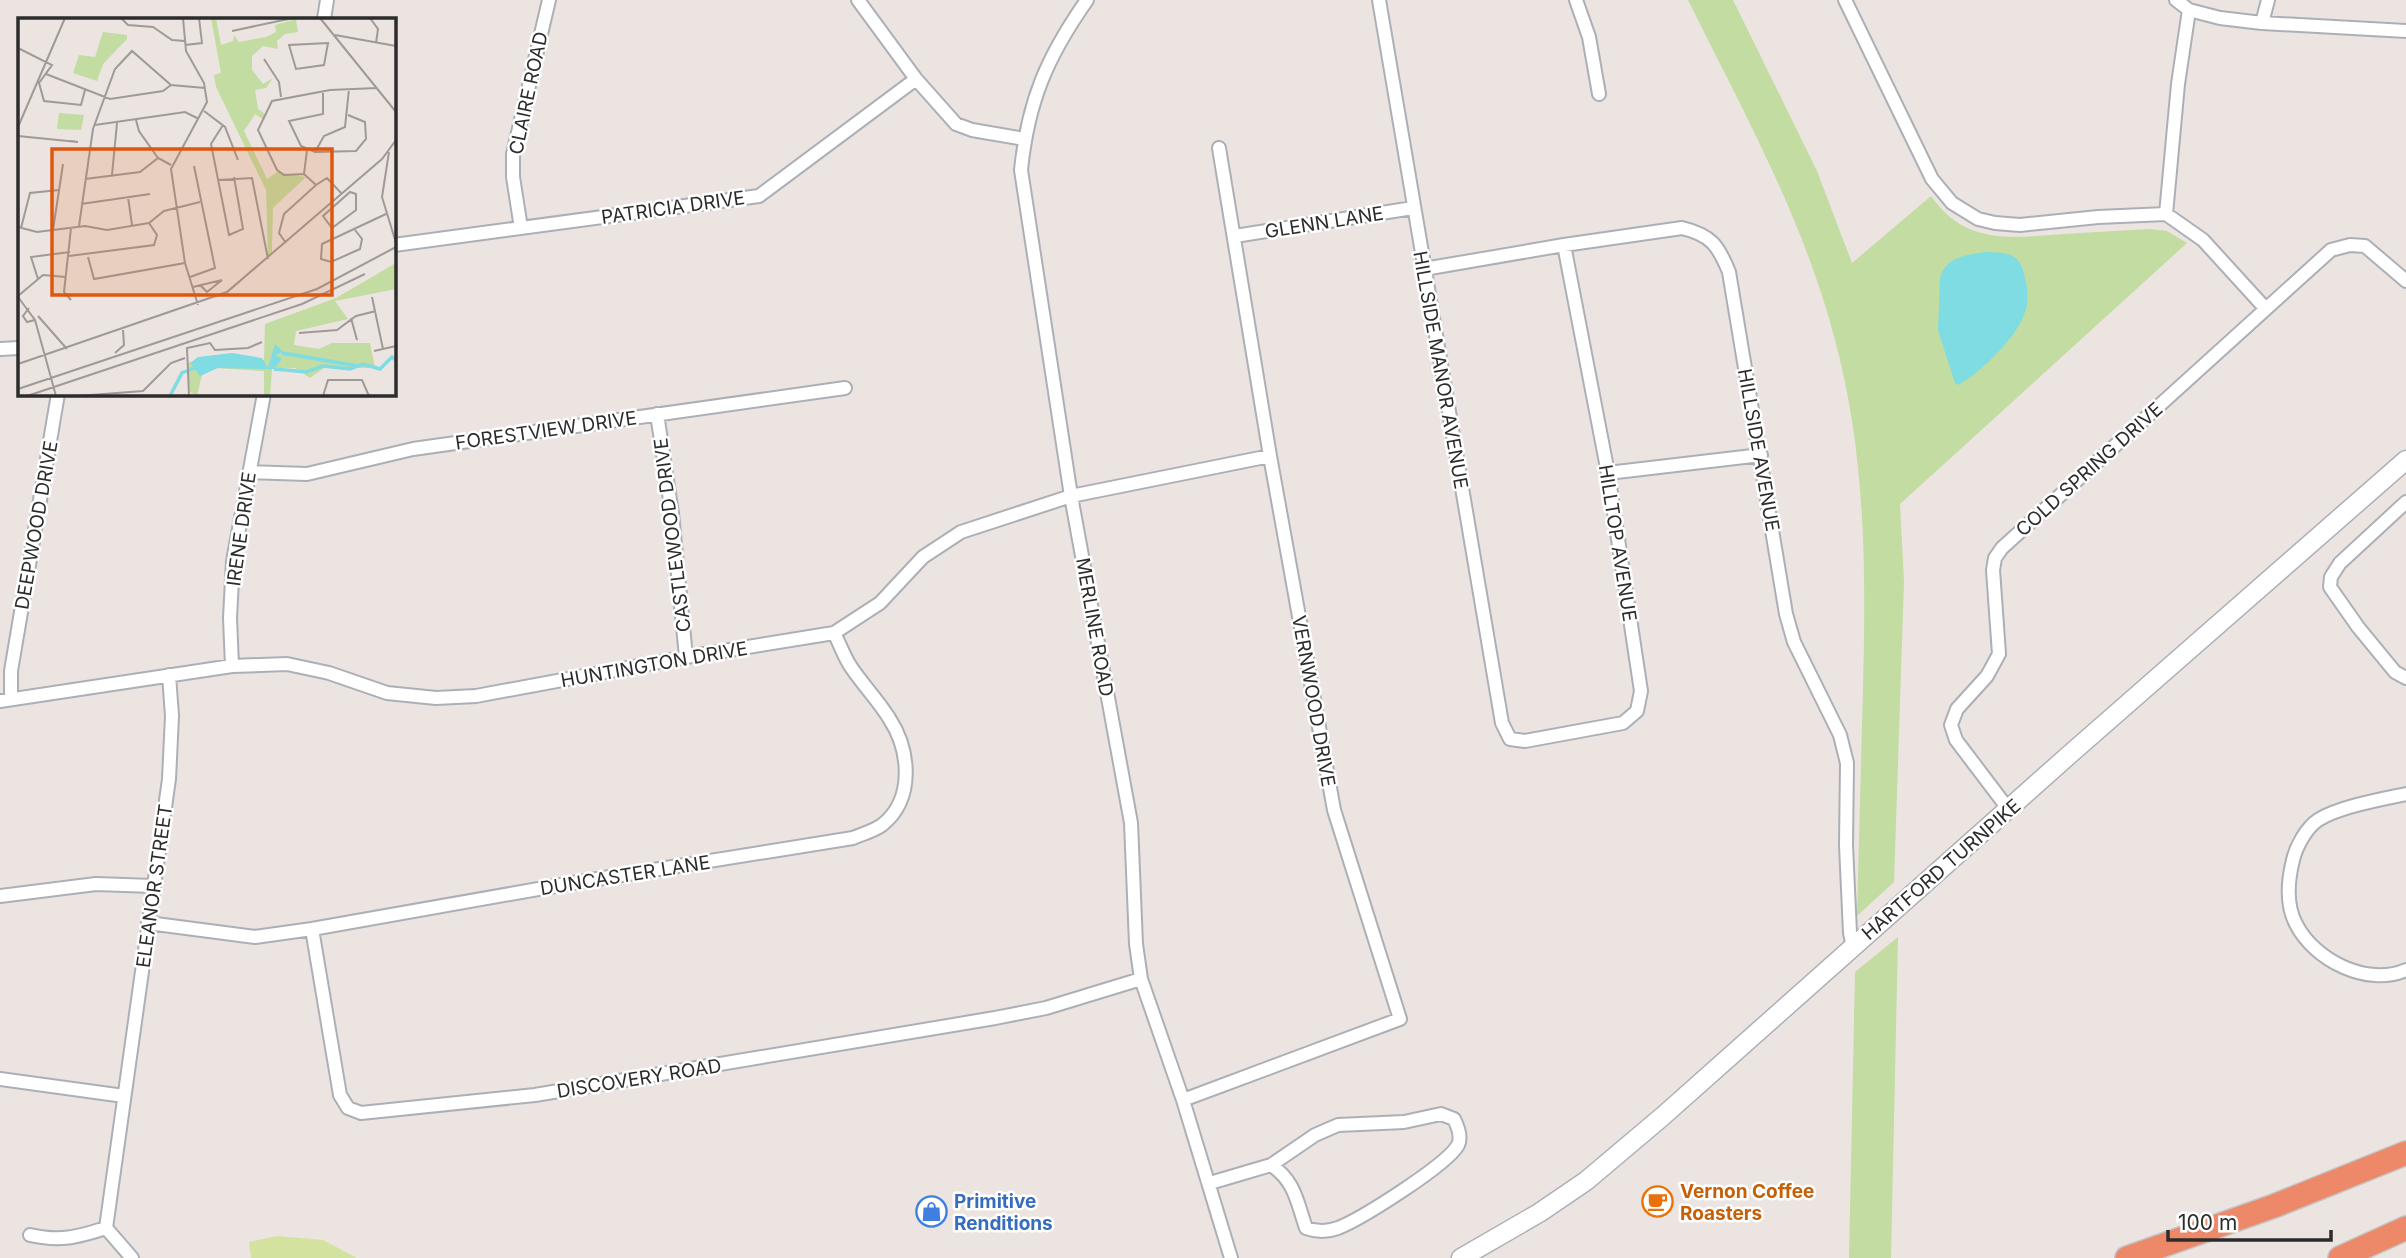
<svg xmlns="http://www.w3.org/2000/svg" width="2406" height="1258" viewBox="0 0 2406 1258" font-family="Inter,sans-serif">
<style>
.green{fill:#c2dca2}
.pitch{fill:#d3e29f}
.water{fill:#7edce2}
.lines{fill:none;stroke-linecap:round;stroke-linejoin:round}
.minor-casing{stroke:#acb0b6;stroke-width:16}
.secondary-casing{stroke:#acb0b6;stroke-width:21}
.motorway-casing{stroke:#c4c4c4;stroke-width:26}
.minor{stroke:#fff;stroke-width:12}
.secondary{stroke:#fff;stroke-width:18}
.motorway{stroke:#ed8869;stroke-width:23}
.labels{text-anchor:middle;stroke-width:5;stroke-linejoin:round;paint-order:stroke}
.street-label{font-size:19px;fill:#2c2c2c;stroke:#fff}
.food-label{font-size:19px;font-weight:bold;fill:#c56008;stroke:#fff;text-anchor:start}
.shop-label{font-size:19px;font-weight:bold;fill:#366cbe;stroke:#fff;text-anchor:start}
.inset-river{fill:none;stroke:#7edce2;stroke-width:3.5}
.inset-road{fill:none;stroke:#9f9a98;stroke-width:2}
.view{fill:#df570e;fill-opacity:0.15;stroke:#df570e;stroke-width:3.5}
.inset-edge{fill:none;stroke:#2c2c2c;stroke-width:3.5}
</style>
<rect width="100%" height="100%" fill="#ece4e0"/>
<path class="green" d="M 1688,0 L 1733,0 L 1817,171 L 1852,263 L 1931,196 C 1965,245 2010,238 2063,234 C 2092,232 2121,231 2150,229 L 2167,231 L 2187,243 L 1900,504 L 1904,582 L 1894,882 L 1857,916 C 1859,840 1861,764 1863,688 C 1866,570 1866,455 1835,340 C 1804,220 1743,111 1688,0 Z
M 1898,937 L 1891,1258 L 1849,1258 L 1855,972 Z"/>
<path class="pitch" d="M 277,1236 L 323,1240 L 357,1258 L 251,1258 L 249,1242 Z"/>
<path class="water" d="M 1985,252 C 2008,253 2020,252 2025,278 C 2028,290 2029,303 2024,315 C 2015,339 1980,373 1958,385 L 1955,383 L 1938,330 L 1940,279 C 1945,257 1966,255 1985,252 Z"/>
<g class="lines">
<defs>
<path id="minor" d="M 858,0 L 916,79 L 956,124 L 972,130 L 1024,139
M 1087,0 C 1047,57 1028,101 1021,170 L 1071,496 L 1131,823 L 1136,944 L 1141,979 L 1183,1100 L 1231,1258
M 1379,0 L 1502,723 L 1510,739 L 1525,741 L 1623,723 L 1637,711 L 1641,691 L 1608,473 L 1564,245
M 1576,0 L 1589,37 L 1599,94
M 1845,0 L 1932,179 L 1952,203 L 1978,219 L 1995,223 L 2020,225 L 2098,217 L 2166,214 L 2203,240 L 2265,308
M 2176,0 L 2189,10 L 2220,18 L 2262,23 L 2406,31
M 324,19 L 327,0
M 2262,23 L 2268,0
M 2166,214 L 2178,84 L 2189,10
M 521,228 L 513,177 L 513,154 L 549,0
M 1235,236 L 1413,208
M 394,245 L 759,196 L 916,79
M 1424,269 L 1564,245 L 1682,228 C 1711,235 1718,245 1729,272 L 1786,614 L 1794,642 L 1840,735 L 1847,763 L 1846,845 L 1850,933 L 1853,947
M 0,349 L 19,348
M 657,414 L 672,513 L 686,657
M 249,472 L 307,474 L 413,449 L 845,388
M 1608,473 L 1761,455
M 2406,502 L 2340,563 L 2331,577 L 2330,587 L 2358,627 L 2395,672 L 2406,678
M 232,666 L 230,618 L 233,561 L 264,394
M 11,698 L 11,671 L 58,394
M 0,701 L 232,666 L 287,664 L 329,673 L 387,693 L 436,698 L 476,696 L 686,657 L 834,633 L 880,603 L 923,557 L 961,532 L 1071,496 L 1270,456
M 2406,794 C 2382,799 2338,807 2318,820 C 2306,828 2296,847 2293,860 C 2288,880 2286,905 2296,924 C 2314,960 2367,987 2406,970
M 2009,810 L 1956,740 L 1951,725 L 1957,709 L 1987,676 L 1999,654 L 1993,570 L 1995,558 L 2002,548 L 2331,250 L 2350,245 L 2365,246 L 2406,281
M 0,896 L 96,884 L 153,886
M 148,923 L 255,937 L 312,929 L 572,883 L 853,838 C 862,834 874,831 882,825 C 915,799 910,750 889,718 C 878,700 863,685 851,667 C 844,657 840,644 834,633
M 312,929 L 340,1095 L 348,1108 L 361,1113 L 535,1095 L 995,1018 L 1046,1008 L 1141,979
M 0,1079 L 124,1096
M 1183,1100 L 1400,1019 L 1334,810 L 1270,456 L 1219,148
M 1210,1183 L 1271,1165 L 1315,1135 L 1338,1125 L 1404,1122 L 1441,1114 L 1454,1119 C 1458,1127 1462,1137 1458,1145 C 1447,1165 1361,1219 1338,1228 C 1327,1232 1317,1232 1306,1228 C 1297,1202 1295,1181 1271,1165
M 30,1235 C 61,1242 77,1237 106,1228
M 132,1258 L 106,1228 L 169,779 L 172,716 L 169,675"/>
<path id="secondary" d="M 1461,1258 L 1539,1213 L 1586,1181 L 1663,1116 L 2069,755 L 2406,460"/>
<path id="motorway" d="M 2127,1258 L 2274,1206 L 2406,1153
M 2340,1258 L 2406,1228"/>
</defs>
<use href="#minor" class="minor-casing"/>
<use href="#secondary" class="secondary-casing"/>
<use href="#motorway" class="motorway-casing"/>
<use href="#minor" class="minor"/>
<use href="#secondary" class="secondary"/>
<use href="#motorway" class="motorway"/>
</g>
<defs>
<symbol id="cafe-ring" viewBox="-11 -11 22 22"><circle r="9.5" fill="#fff" stroke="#e8710a" stroke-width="1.5"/><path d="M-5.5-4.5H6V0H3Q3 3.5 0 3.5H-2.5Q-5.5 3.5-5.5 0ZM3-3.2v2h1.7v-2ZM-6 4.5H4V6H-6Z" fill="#e8710a"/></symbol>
<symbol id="shop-ring" viewBox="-11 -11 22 22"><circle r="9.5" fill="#fff" stroke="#3f7fe0" stroke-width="1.5"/><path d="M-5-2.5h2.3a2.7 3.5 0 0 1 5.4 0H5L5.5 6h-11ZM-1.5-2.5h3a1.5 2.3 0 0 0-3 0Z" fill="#3f7fe0"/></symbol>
</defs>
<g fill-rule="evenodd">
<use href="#cafe-ring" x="1640" y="1184" width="35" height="35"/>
<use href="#shop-ring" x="914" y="1194" width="35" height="35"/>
</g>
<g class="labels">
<g class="street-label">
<text transform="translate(528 93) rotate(-78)" y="7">CLAIRE ROAD</text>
<text transform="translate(673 207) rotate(-8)" y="7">PATRICIA DRIVE</text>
<text transform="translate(1324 222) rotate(-9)" y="7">GLENN LANE</text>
<text transform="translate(1441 370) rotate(80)" y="7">HILLSIDE MANOR AVENUE</text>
<text transform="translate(546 430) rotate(-8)" y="7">FORESTVIEW DRIVE</text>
<text transform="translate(1759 450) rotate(80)" y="7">HILLSIDE AVENUE</text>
<text transform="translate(2089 469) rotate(-42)" y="7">COLD SPRING DRIVE</text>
<text transform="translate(36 525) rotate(-80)" y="7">DEEPWOOD DRIVE</text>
<text transform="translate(241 529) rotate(-82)" y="7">IRENE DRIVE</text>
<text transform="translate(672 535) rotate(-97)" y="7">CASTLEWOOD DRIVE</text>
<text transform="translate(1618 543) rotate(81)" y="7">HILLTOP AVENUE</text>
<text transform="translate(1095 627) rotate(80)" y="7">MERLINE ROAD</text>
<text transform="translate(654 664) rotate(-10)" y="7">HUNTINGTON DRIVE</text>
<text transform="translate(1314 701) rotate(80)" y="7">VERNWOOD DRIVE</text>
<text transform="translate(1941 869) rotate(-41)" y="7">HARTFORD TURNPIKE</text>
<text transform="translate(625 875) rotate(-9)" y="7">DUNCASTER LANE</text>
<text transform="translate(154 886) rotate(-82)" y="7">ELEANOR STREET</text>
<text transform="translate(639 1078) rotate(-9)" y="7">DISCOVERY ROAD</text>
</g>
<g class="food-label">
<text x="1680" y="1198">Vernon Coffee<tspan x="1680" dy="22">Roasters</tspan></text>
</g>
<g class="shop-label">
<text x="954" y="1208">Primitive<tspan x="954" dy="22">Renditions</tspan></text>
</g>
</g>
<g transform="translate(18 18)">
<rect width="378" height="378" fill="#ece4e0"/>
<path d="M 193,0 L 198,0 L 203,27 L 215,23 L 216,17 L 221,24 L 248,19 L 258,14 L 257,7 L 278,1 L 280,14 L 267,16 L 259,23 L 260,31 L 245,28 L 234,38 L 234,52 L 245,66 L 255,60 L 248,70 L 237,72 L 240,91 L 248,97 L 246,102 L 237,96 L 226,113 L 249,161 L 259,154 L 288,159 L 255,190 L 254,234 L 250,238 L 248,172 L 198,69 L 196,57 L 203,55 ZM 85,14 L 109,17 L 109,21 L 85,46 L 79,63 L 55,55 L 61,37 L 77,39 ZM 41,95 L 66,97 L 63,112 L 39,111 ZM 378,245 L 378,271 L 317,283 L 330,301 L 278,313 L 276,327 L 301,331 L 314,325 L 352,325 L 357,350 L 306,350 L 292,360 L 277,350 L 254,351 L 252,378 L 246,378 L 246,353 L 197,350 L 184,357 L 179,378 L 172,374 L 169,345 L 213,335 L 246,342 L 247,306 L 318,280 Z" fill="#c2dca2"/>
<path d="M 257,326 L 265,334 L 257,337 L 264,341 L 256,351 L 200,350 L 182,358 L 172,345 L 180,339 L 214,335 L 244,340 L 250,350 Z" fill="#7edce2"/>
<path class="inset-river" d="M 264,335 L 340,348M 256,351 L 288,354 L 305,348 L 332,351 L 345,346 L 362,351 L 374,339 L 378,342M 152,378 L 164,355 L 179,349"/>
<path class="inset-road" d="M 103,0 L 110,7 L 135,9 L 154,22 L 167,23M 165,0 L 168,33 L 186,65 L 189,84 L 153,151 L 167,245 L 180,287M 302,0 L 378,94M 352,0 L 360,11 L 358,25M 214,13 L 275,0M 317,17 L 378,28M 310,25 L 306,47 L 278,51 L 271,27 ZM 167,27 L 184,25 L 181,0M 0,30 L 34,47 L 21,65 L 26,83 L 63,87 L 67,72M 246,41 L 261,64 L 263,79M 28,56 L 92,81 L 145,73 L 153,67M 305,73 L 305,96 L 271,103 L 283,128 L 297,134 L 338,133 L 348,121 L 347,104 L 330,97M 186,93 L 207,109 L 220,142M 118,102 L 121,113 L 140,140 L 153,147M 77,107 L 167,94 L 181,101M 205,107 L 193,126 L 211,217 L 225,211 L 216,159M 0,109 L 47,0M 0,118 L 60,124 L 53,123M 297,134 L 306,118 L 327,109 L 331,71M 371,134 L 364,179 L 378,225M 286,156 L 289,132M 94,157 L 99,105M 67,161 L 122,154 L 140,140M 200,162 L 234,160 L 250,241M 298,167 L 286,156 L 266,157 L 259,152 L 240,112 L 254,83 L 312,72 L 359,70M 332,174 L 338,176 L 338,192 L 314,210 L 305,198 ZM 110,179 L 114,207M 63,186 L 132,176M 61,208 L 75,111 L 97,51 L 114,33 L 153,67 L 187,70M 0,209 L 19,214 L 67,208 L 89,212 L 131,205 L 146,193 L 182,184M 3,210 L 12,175 L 41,172M 53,210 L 46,274 L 53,282M 35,212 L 45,146M 337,212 L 344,221 L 342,231 L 313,244 L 303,241 L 304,226 L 368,196M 268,225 L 261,215 L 266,196 L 298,167 L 309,160 L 324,176M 51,238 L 136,227 L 139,217 L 131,205M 70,239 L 76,261 L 167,245M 172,259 L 197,250 L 176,148M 20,261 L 13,239 L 52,234M 182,267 L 189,274 L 204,262M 175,269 L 204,262M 0,278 L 25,257 L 48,259M 0,279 L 17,302 L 27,338M 354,279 L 365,331M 11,290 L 5,298 L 9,304 L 17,302M 20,298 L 49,331M 333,300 L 339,322M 281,315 L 319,312 L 338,298 L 358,293M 356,333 L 378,328M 97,335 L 106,327 L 105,312M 27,338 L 38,378M 0,346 L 209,274 L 364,141 L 378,122M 0,371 L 299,271 L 378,229M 9,378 L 284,286 L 347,256M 59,378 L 125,373 L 153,345 L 167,340M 171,378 L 169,330 L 192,325 L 197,332 L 230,330 L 244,324M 305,378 L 310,362 L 344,362 L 351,378"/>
<path class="view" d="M 34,131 L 314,131 L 314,277 L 34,277 Z"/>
<rect width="378" height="378" class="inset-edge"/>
</g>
<path d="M2168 1230v10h163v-10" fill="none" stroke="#2c2c2c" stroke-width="3.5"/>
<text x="2178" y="1230" font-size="21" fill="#2c2c2c" stroke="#ffffff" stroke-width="5" paint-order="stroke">100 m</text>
</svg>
